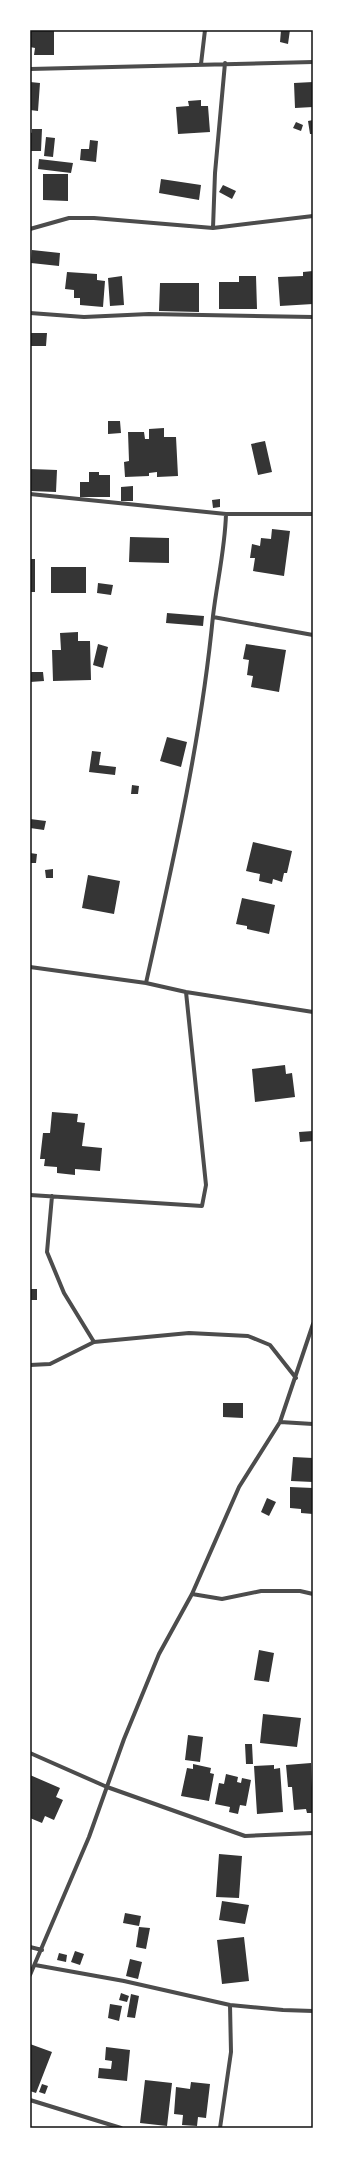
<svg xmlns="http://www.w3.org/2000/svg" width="343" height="2158" viewBox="0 0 343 2158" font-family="Barlow,sans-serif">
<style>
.building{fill:#353535}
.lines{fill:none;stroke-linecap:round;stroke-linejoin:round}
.minor{stroke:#4c4c4c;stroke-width:4}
.neatline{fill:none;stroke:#111;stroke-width:1.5}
</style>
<rect width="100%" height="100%" fill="#fff"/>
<path class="building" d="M 30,30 L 54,30 L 54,55 L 34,55 L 35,48 L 30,47 Z
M 281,30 L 290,30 L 288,44 L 280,42 Z
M 30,82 L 40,83 L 38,111 L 30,110 Z
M 313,82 L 313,107 L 295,108 L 294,83 Z
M 201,100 L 201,106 L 208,106 L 210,132 L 178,134 L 176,107 L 189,106 L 188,101 Z
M 313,120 L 313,134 L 310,134 L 308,121 Z
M 296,122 L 303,125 L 301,131 L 293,128 Z
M 32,129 L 42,129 L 41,151 L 30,151 L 30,132 L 32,133 Z
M 46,137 L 55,138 L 53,157 L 44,156 Z
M 90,140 L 98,141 L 96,162 L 80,160 L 81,149 L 89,149 Z
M 39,159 L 73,163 L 71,173 L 38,169 Z
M 43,174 L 68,174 L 68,201 L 43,200 Z
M 161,179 L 201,185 L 199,200 L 159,193 Z
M 223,185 L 236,191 L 232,199 L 219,192 Z
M 32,250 L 60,253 L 59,266 L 31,263 Z
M 313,271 L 313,304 L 280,306 L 278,277 L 303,276 L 303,272 Z
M 67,272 L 97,274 L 97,280 L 105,281 L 103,307 L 80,305 L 80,298 L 74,298 L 74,290 L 65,289 Z
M 122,276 L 124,305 L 110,306 L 108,278 Z
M 239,276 L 256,276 L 257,309 L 219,309 L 219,282 L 239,282 Z
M 160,283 L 199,283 L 199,312 L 159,311 Z
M 30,333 L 47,333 L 46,346 L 30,346 Z
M 108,421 L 120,421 L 121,433 L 108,434 Z
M 164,428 L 164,437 L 176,437 L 178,476 L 157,477 L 157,472 L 149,473 L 149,476 L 125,477 L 124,462 L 129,461 L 128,432 L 144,432 L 145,439 L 149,439 L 149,429 Z
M 265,441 L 272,472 L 258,475 L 251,444 Z
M 30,469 L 57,470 L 56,492 L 30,491 Z
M 89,472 L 99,472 L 99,475 L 110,475 L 110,497 L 80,497 L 80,482 L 89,482 Z
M 133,486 L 133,501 L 121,501 L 121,487 Z
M 220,499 L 220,507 L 213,508 L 212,500 Z
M 272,529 L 290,531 L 284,576 L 253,571 L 255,558 L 250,558 L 252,544 L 260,546 L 261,538 L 271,539 Z
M 130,537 L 169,538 L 169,563 L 129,562 Z
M 30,559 L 35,559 L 35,592 L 30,592 Z
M 51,567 L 86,567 L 86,593 L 51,593 Z
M 98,583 L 113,585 L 111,595 L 97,593 Z
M 167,613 L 204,616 L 203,626 L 166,623 Z
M 78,632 L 78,641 L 90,641 L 91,680 L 53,681 L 52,650 L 61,650 L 60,633 Z
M 98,644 L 108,647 L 103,668 L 93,665 Z
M 246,644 L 286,650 L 279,692 L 251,687 L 253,676 L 247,675 L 249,660 L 243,659 Z
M 30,672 L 43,672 L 44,681 L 30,682 Z
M 167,737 L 187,742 L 181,767 L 160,761 Z
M 92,751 L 101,752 L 99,765 L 116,767 L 115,775 L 89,772 Z
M 132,785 L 139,786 L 138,794 L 131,794 Z
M 30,819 L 46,821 L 44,830 L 30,828 Z
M 253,842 L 292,851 L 287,873 L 284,873 L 282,882 L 273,879 L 272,884 L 259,881 L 260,874 L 246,871 Z
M 30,853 L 37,854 L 36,863 L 30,863 Z
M 53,869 L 53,878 L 46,878 L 45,870 Z
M 88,875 L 120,881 L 114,914 L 82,908 Z
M 242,898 L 275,905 L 269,934 L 247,929 L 247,926 L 236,924 Z
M 285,1065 L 286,1074 L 292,1073 L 295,1097 L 255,1102 L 252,1069 Z
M 52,1112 L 78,1114 L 77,1122 L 85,1123 L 82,1146 L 102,1148 L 100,1171 L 75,1169 L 75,1175 L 57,1173 L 57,1167 L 44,1166 L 45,1159 L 40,1159 L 43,1133 L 50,1133 Z
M 313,1131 L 313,1141 L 300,1142 L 299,1132 Z
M 30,1289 L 37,1289 L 37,1300 L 30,1300 Z
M 223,1403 L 243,1403 L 243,1418 L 223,1417 Z
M 293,1457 L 313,1458 L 313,1482 L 291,1481 Z
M 290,1487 L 313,1488 L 313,1514 L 301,1513 L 301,1509 L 290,1508 Z
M 267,1498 L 276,1502 L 269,1516 L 261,1512 Z
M 259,1650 L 274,1653 L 269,1682 L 254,1680 Z
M 263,1714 L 301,1718 L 297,1747 L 260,1743 Z
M 188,1735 L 203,1737 L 200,1762 L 185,1760 Z
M 245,1744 L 252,1744 L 253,1764 L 246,1764 Z
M 311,1763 L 313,1813 L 307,1813 L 306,1809 L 294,1810 L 292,1787 L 288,1787 L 286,1765 Z
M 193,1764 L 211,1768 L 210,1773 L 214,1774 L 209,1801 L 181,1796 L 187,1768 L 193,1769 Z
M 274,1765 L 274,1769 L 280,1768 L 283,1812 L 257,1814 L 254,1766 Z
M 226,1774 L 238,1777 L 237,1782 L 241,1783 L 242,1778 L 251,1780 L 246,1806 L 240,1805 L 238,1814 L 229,1812 L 230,1807 L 215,1804 L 219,1783 L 224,1784 Z
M 30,1775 L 60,1788 L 56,1797 L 63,1800 L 54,1820 L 45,1816 L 42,1823 L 30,1818 Z
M 219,1854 L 242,1856 L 239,1898 L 216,1897 Z
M 222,1901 L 249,1905 L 245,1924 L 219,1920 Z
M 125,1913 L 141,1916 L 139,1926 L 123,1923 Z
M 139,1927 L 150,1928 L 146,1949 L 136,1947 Z
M 244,1937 L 249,1981 L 222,1984 L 217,1940 Z
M 75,1951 L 84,1954 L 80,1965 L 71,1962 Z
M 59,1953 L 67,1955 L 66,1962 L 57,1960 Z
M 130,1959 L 142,1962 L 138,1979 L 126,1976 Z
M 121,1993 L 129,1996 L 127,2002 L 119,2000 Z
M 131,1994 L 139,1996 L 135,2018 L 127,2017 Z
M 110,2004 L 122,2006 L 119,2021 L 108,2018 Z
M 30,2044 L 52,2052 L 36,2093 L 30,2091 Z
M 106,2047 L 130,2050 L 127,2081 L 98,2078 L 99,2068 L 111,2069 L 112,2061 L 105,2060 Z
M 145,2080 L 172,2083 L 167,2126 L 140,2123 Z
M 191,2082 L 210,2084 L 206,2118 L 198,2117 L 197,2126 L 182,2125 L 183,2115 L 174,2114 L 176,2087 L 190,2089 Z
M 42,2084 L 48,2086 L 45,2094 L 39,2092 Z"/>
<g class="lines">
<path class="minor" d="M 201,64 L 205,30
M 30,69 L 313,62
M 213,228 L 215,173 L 225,63
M 30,229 L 69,218 L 94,218 L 213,228 L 313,216
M 30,313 L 84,317 L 149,314 L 313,317
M 30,494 L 226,514 L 313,514
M 213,617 L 313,635
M 30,967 L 146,983 L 186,992 L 313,1012
M 146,983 C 173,862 201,740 213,616 C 217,582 225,549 226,514
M 30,1195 L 202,1206 L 206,1185 L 186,992
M 52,1196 L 47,1252 L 64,1293 L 94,1342
M 30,1365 L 50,1364 L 94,1342 L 189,1333 L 248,1336 L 270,1345 L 296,1378
M 280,1422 L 313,1424
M 192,1594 L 222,1599 L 261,1591 L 300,1591 L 313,1594
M 30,1753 L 107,1787 L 245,1836 L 313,1833
M 30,1947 L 42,1950
M 35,1965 L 124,1981 L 230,2005 L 283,2010 L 313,2011
M 30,1975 L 89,1837 L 124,1739 L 159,1654 L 192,1594 L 239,1487 L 280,1422 L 313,1324
M 30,2100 L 121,2128
M 220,2128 L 231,2052 L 230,2005"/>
</g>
<rect width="343" height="2158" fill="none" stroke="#ffffff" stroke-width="62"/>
<rect x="31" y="31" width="281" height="2096" class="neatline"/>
</svg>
